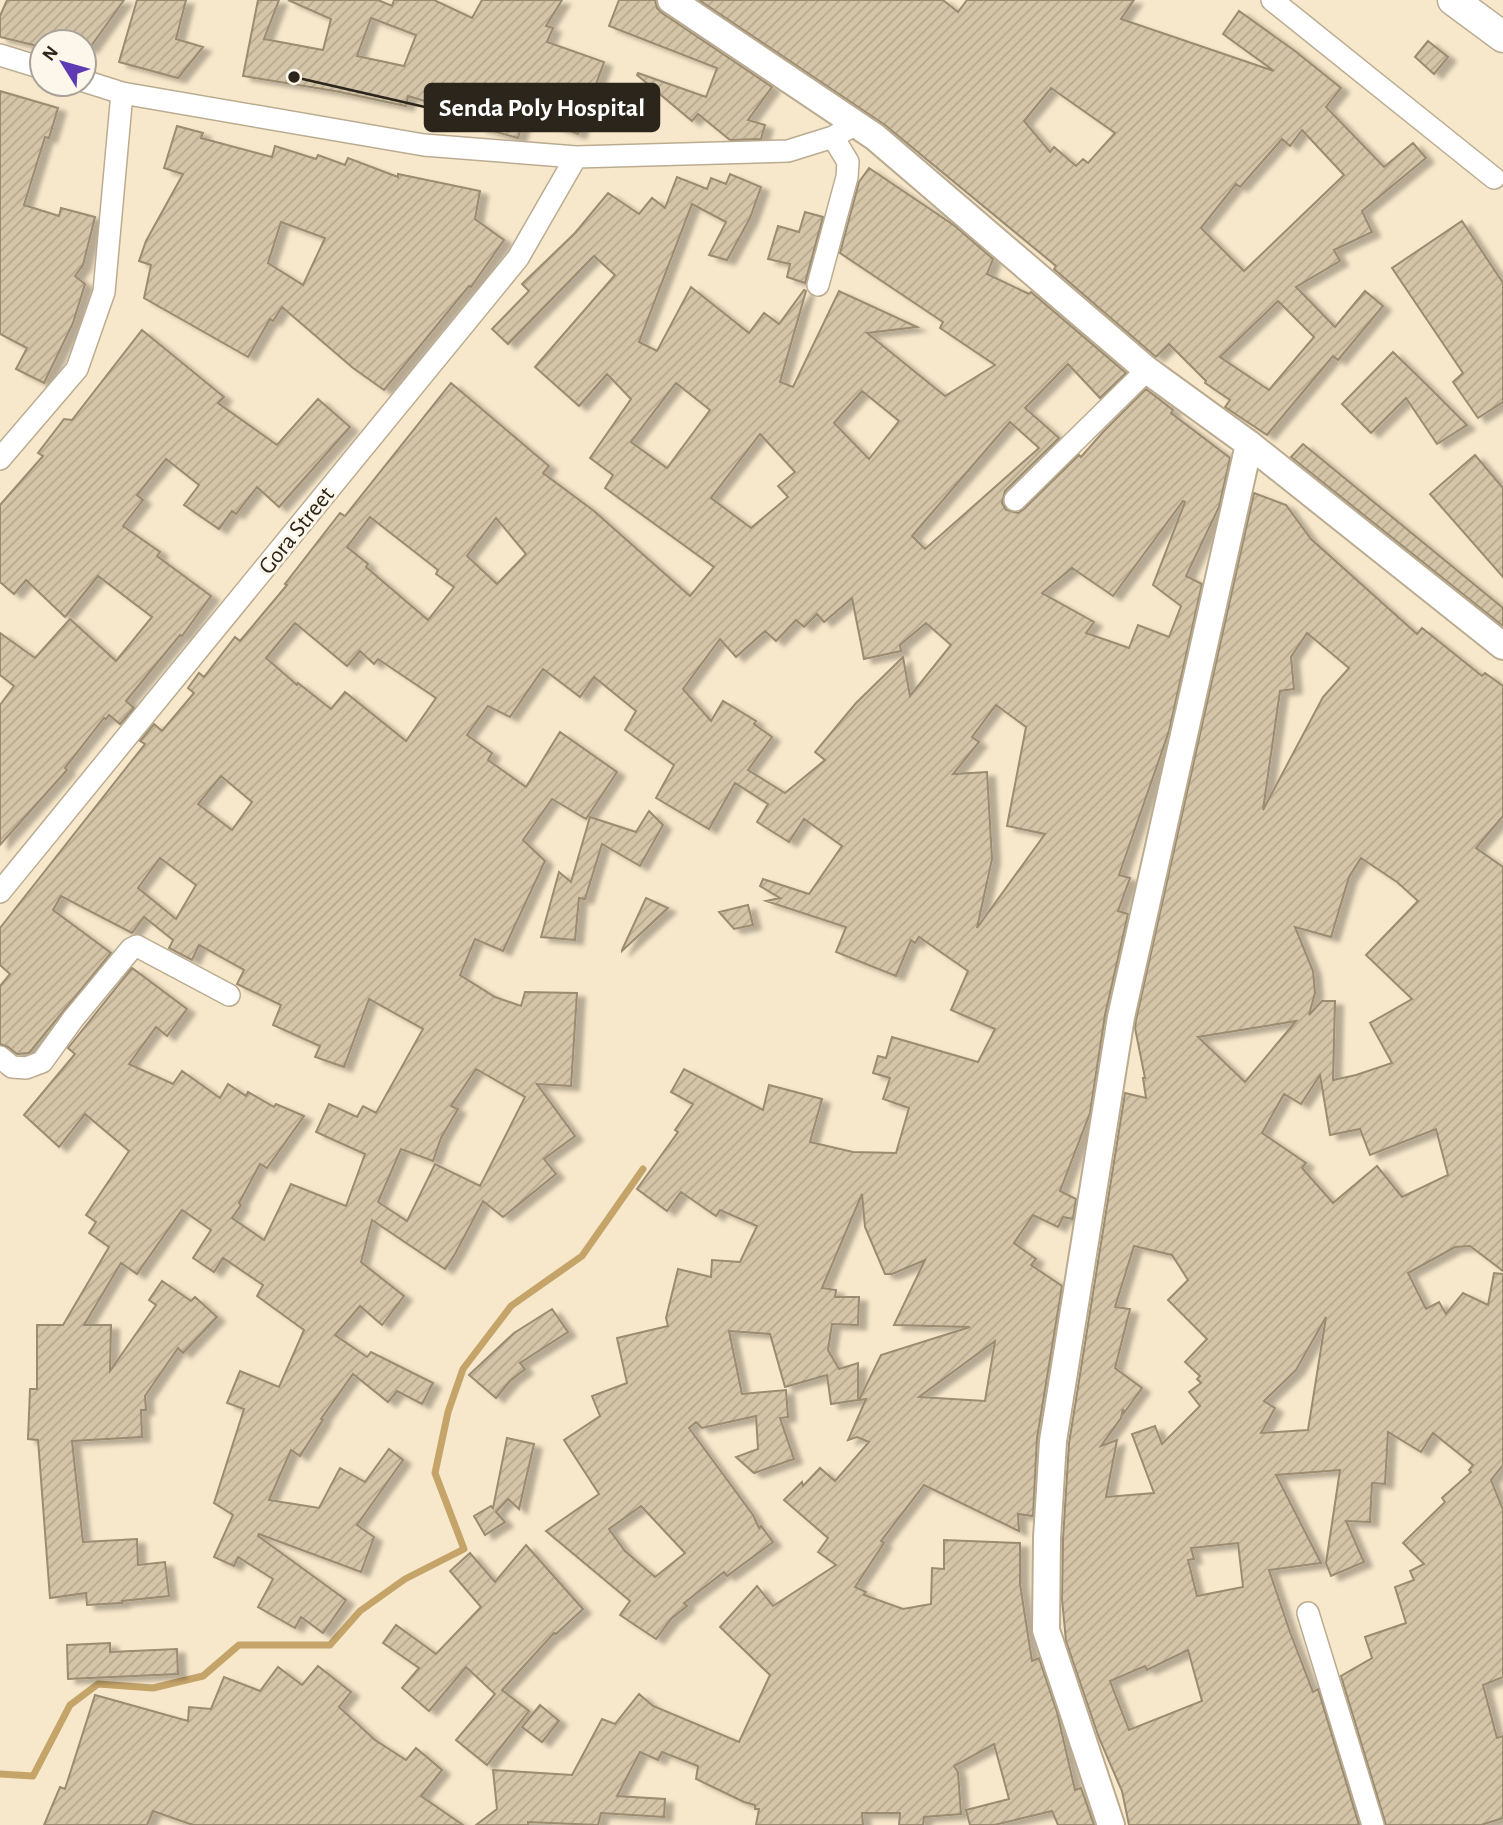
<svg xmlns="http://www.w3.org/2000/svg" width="1503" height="1825" viewBox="0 0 1503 1825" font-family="'Alegreya Sans',sans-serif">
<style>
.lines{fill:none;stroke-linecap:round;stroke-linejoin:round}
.stream{stroke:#c5a469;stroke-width:7}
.building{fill:url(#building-hatch);stroke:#9a8b71;stroke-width:2;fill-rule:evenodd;filter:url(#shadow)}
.minor-casing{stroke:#bbac91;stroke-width:24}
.tertiary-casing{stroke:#bbac91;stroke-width:30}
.secondary-casing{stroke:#bbac91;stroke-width:33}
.minor{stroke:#fff;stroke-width:21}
.tertiary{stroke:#fff;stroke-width:26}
.secondary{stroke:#fff;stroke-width:30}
.labels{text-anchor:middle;stroke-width:6;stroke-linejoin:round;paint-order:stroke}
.street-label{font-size:24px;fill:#2b251b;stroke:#fdf6eb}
.leader{fill:none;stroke:#2b251b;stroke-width:2.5}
.callout-dot{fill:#2b251b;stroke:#fdf6eb;stroke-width:2.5}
.callout{fill:#2b251b;stroke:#2b251b;stroke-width:2.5}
.callout-label{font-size:26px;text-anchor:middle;font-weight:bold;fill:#fff}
</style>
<defs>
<pattern id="building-hatch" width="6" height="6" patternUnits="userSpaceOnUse" patternTransform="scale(1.75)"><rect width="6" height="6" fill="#d4c4a8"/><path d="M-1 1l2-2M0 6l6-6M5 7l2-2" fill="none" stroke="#b6a890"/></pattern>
<filter id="shadow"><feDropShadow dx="8" dy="4.5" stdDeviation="2" flood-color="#0004"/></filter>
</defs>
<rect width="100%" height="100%" fill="#f8e8cb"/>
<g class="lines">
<path class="stream" d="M 0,1774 L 33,1776 L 70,1705 L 98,1684 L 153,1688 L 203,1676 L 239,1645 L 330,1645 L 360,1611 L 405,1579 L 464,1549 L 435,1473 L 448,1412 L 463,1369 L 511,1306 L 582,1256 L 643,1169"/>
</g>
<path class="building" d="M 7,0 L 124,0 L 89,49 L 84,46 L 84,42 L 42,42 L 42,47 L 0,37 L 0,16 Z
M 137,0 L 186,0 L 176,39 L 203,47 L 178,78 L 119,62 Z
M 258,0 L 279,0 L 264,39 L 323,50 L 331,19 L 288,0 L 378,0 L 392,6 L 394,0 L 434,0 L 472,18 L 482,0 L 562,0 L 546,26 L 553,28 L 547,42 L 604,62 L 578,134 L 525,115 L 518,138 L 479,127 L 482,118 L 408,96 L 406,106 L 335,91 L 243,76 ZM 371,18 L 416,35 L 404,66 L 357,56 Z
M 619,0 L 655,0 L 657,8 L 662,13 L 772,87 L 748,120 L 765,125 L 761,139 L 730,140 L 698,114 L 692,121 L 637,75 L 638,73 L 706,97 L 717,68 L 609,26 Z
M 699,0 L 943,0 L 958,12 L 967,0 L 1134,0 L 1121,19 L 1274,71 L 1223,34 L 1239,11 L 1295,51 L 1341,88 L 1326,107 L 1384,167 L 1413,143 L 1426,158 L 1362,211 L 1372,232 L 1334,250 L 1340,261 L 1296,287 L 1335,327 L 1365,291 L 1383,306 L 1338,360 L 1333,356 L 1267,435 L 1225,407 L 1230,400 L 1205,383 L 1206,381 L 1169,344 L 1156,357 L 1054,269 L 1056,266 L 885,125 ZM 1051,88 L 1115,133 L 1088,163 L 1083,159 L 1076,166 L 1054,147 L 1050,152 L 1024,121 ZM 1302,130 L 1344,175 L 1244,271 L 1201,228 L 1236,184 L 1240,187 L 1282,139 L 1290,146 ZM 1278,301 L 1314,337 L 1269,390 L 1220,357 Z
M 1428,41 L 1448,57 L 1434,74 L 1415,57 Z
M 0,91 L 58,108 L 49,138 L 45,137 L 24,205 L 59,216 L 61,208 L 95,217 L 83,265 L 75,276 L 85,284 L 73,323 L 44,383 L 16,369 L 27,348 L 0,334 Z
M 177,126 L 203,133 L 201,138 L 272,157 L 275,146 L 316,159 L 318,155 L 345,165 L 348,158 L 398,177 L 398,174 L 480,191 L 475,219 L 504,240 L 471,287 L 469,286 L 384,390 L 353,368 L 282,307 L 273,321 L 270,319 L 248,357 L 144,298 L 151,265 L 139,261 L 146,241 L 183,174 L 164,168 ZM 281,222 L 325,238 L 303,285 L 268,263 Z
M 869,168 L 955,226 L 993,259 L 987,274 L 1029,294 L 1031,292 L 1126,373 L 1100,398 L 1068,364 L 1025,408 L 1059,438 L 1005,491 L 1002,503 L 1006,510 L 1018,513 L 1024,509 L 1079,455 L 1081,457 L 1103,432 L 1146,389 L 1173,410 L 1171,413 L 1230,458 L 1219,507 L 1186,576 L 1202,584 L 1169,731 L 1119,875 L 1130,878 L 1118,911 L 1128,914 L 1105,1015 L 1090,1113 L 1060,1191 L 1076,1199 L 1073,1219 L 1063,1217 L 1058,1227 L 1033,1215 L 1014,1243 L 1036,1259 L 1031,1265 L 1062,1286 L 1037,1438 L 1033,1516 L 1018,1514 L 1019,1531 L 924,1485 L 881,1541 L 884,1543 L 855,1587 L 866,1592 L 864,1595 L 903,1609 L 931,1604 L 932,1568 L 944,1569 L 944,1540 L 1020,1543 L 1020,1584 L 1032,1661 L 1039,1658 L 1057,1712 L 1075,1790 L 1081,1788 L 1094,1825 L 1058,1825 L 1052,1811 L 994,1825 L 970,1825 L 966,1810 L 1009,1799 L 994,1744 L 954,1766 L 958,1772 L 961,1814 L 924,1817 L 923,1825 L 899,1825 L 900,1813 L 862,1813 L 863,1825 L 756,1825 L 759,1809 L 755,1809 L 755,1805 L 744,1802 L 696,1779 L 698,1766 L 662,1752 L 658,1760 L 640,1752 L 617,1796 L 665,1799 L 664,1817 L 601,1813 L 598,1825 L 528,1822 L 528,1825 L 476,1825 L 497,1809 L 493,1770 L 572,1775 L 602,1719 L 615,1724 L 639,1694 L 653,1706 L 739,1742 L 770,1675 L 720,1627 L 757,1586 L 773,1606 L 836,1565 L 818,1552 L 828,1538 L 784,1500 L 802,1482 L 803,1486 L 820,1468 L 835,1481 L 869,1442 L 857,1437 L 848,1440 L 866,1399 L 859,1400 L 881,1355 L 970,1327 L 894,1325 L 925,1260 L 892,1274 L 885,1274 L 865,1227 L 862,1194 L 822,1288 L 836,1290 L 835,1297 L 859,1297 L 858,1325 L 832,1324 L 828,1350 L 839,1369 L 858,1363 L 858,1400 L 831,1404 L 827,1375 L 785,1387 L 770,1334 L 729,1331 L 742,1394 L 786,1390 L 788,1417 L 780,1418 L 794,1459 L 754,1473 L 736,1457 L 758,1449 L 756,1416 L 702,1428 L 696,1422 L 689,1428 L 753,1515 L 759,1528 L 761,1526 L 773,1542 L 727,1576 L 724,1572 L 684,1603 L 687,1606 L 671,1619 L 656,1639 L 620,1615 L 630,1601 L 546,1531 L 599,1494 L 564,1440 L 600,1416 L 592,1396 L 627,1383 L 617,1338 L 668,1326 L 666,1318 L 678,1269 L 711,1277 L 712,1260 L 740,1262 L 757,1226 L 720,1210 L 716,1216 L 681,1192 L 667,1211 L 637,1189 L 678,1132 L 675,1130 L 693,1104 L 671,1092 L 684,1069 L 763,1110 L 769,1085 L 822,1099 L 810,1142 L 853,1152 L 896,1153 L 909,1108 L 883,1099 L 890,1078 L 873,1073 L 878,1056 L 886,1058 L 892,1037 L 978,1062 L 995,1029 L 951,1010 L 968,971 L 919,937 L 915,943 L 911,940 L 896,976 L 836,952 L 846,927 L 766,901 L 780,898 L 760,886 L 763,879 L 809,894 L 842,846 L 804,819 L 789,842 L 757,822 L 768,804 L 735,783 L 709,829 L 656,798 L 674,765 L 625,730 L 636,711 L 594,677 L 580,697 L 543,669 L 510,717 L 488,706 L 467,735 L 492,753 L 488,760 L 526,787 L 560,732 L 617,772 L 586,819 L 552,799 L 523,840 L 545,861 L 503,951 L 475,939 L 460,975 L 495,997 L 521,1006 L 525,992 L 577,993 L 571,1086 L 537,1084 L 575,1136 L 544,1159 L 556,1174 L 503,1217 L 483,1201 L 455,1254 L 445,1269 L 372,1220 L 361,1262 L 404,1296 L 382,1325 L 360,1306 L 335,1335 L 367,1357 L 371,1352 L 433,1383 L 422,1404 L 397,1391 L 388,1402 L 353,1374 L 321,1419 L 323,1420 L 300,1456 L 291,1450 L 269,1500 L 319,1508 L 340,1468 L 365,1482 L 389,1449 L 403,1460 L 357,1525 L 374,1537 L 361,1572 L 259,1534 L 258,1536 L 346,1600 L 323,1633 L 301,1617 L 295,1628 L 258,1607 L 273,1579 L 238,1557 L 234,1566 L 214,1557 L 233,1515 L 214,1503 L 244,1409 L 227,1403 L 240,1371 L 279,1387 L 304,1330 L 257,1296 L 263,1285 L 223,1258 L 214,1272 L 193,1258 L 211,1230 L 182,1210 L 137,1274 L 121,1263 L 84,1325 L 111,1325 L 110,1371 L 156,1305 L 149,1300 L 162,1281 L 191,1301 L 195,1297 L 217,1317 L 183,1353 L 178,1348 L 145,1396 L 146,1410 L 141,1410 L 142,1437 L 72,1441 L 83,1542 L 137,1539 L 138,1565 L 165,1562 L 169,1596 L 122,1601 L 122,1603 L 87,1605 L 86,1593 L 50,1598 L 38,1440 L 28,1439 L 30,1389 L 37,1389 L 37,1325 L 63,1325 L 109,1247 L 89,1233 L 96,1222 L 86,1215 L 129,1151 L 85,1114 L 59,1147 L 24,1115 L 75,1054 L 68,1048 L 132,968 L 187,1009 L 167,1036 L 156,1027 L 129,1064 L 173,1084 L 182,1071 L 220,1098 L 228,1084 L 246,1096 L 248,1092 L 274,1107 L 276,1104 L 304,1116 L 267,1168 L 260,1164 L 239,1203 L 241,1205 L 232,1218 L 264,1240 L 291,1184 L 346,1206 L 365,1154 L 316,1132 L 329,1104 L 357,1117 L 363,1106 L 376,1113 L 423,1029 L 369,999 L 344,1067 L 315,1057 L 320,1046 L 273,1025 L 281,1005 L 237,984 L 244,970 L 199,945 L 192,960 L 169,948 L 173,940 L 144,917 L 132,933 L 61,896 L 53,910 L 111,953 L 29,1053 L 17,1054 L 8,1047 L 0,1044 L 0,986 L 10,974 L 0,965 L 0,928 L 145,744 L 140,741 L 154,724 L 162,731 L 194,693 L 188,688 L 199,673 L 204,677 L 235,637 L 240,641 L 287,585 L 285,584 L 340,513 L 345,516 L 451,383 L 549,466 L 543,473 L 594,511 L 690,596 L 714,567 L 605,488 L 613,475 L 590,458 L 631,399 L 607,374 L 579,406 L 535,367 L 615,275 L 594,256 L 508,344 L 492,329 L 529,291 L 522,284 L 575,233 L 608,193 L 639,214 L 652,198 L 665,208 L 677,177 L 707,189 L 711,178 L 726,184 L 730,174 L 761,187 L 750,218 L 727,260 L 709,255 L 726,222 L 692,204 L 639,342 L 657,351 L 691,287 L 749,333 L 764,313 L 779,324 L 804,290 L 806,291 L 780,382 L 793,387 L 839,291 L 917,327 L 867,333 L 945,396 L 995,365 L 940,328 L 943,322 L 840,253 L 859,182 ZM 676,383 L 710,410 L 667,468 L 631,442 ZM 862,391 L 899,421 L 869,459 L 834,423 ZM 1010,422 L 1039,448 L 925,549 L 912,536 ZM 760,434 L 795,472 L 778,486 L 788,497 L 751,528 L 711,498 ZM 1183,501 L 1185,502 L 1153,585 L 1181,606 L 1169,637 L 1138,625 L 1129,648 L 1086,633 L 1094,622 L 1042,593 L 1072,568 L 1113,596 ZM 370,517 L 438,570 L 436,574 L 454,587 L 428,620 L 366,567 L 368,564 L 347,547 ZM 496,518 L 526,554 L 497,584 L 467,556 ZM 852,598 L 864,659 L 901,651 L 900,645 L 926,623 L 951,645 L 910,696 L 903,657 L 856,703 L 815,752 L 825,760 L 785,793 L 748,770 L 772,737 L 754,724 L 756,721 L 723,701 L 711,721 L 683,689 L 720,639 L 736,657 L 765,631 L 776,641 L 796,620 L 804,627 L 817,614 L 824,622 ZM 295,623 L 347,666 L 360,651 L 374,664 L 378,659 L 436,698 L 406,741 L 345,692 L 331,709 L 298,683 L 297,685 L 266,658 ZM 996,705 L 1026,727 L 1007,826 L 1045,834 L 977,928 L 992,859 L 987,772 L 953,774 L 979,742 L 972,737 ZM 221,776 L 252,802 L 232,830 L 198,804 ZM 160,858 L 196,885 L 176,919 L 138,888 ZM 476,1069 L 525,1097 L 480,1186 L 435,1164 L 407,1221 L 378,1202 L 401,1149 L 433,1161 L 441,1138 L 458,1109 L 451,1106 ZM 995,1341 L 985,1401 L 919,1397 ZM 641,1506 L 685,1553 L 655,1577 L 625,1551 L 609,1529 Z
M 805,212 L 823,217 L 805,283 L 787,277 L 790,264 L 768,259 L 778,226 L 799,232 Z
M 1462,221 L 1503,283 L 1503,402 L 1478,418 L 1453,382 L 1463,373 L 1392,268 Z
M 142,330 L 224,397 L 218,403 L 277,445 L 318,399 L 350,427 L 279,507 L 257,487 L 236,514 L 232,511 L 219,529 L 184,505 L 199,485 L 166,459 L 137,495 L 143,500 L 123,526 L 160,552 L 157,556 L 211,596 L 182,636 L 180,635 L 126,701 L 134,708 L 120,724 L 109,715 L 106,719 L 104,718 L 65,768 L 67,770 L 0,845 L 0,705 L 14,686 L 0,675 L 0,633 L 35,658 L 70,619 L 116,661 L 152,617 L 98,576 L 65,617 L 26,580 L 14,594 L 0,582 L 0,505 L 43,456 L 38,453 L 64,419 L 72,420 Z
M 1393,352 L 1428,386 L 1467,425 L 1437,444 L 1406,398 L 1371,433 L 1342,404 Z
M 1303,444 L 1503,608 L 1503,626 L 1291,457 Z
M 1475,455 L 1503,488 L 1503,577 L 1430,494 Z
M 1254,493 L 1286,505 L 1311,539 L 1417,634 L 1422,628 L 1482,676 L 1485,673 L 1503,686 L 1503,816 L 1476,848 L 1503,867 L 1503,1271 L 1470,1246 L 1455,1247 L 1408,1273 L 1426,1309 L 1439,1302 L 1446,1314 L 1463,1293 L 1488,1305 L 1494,1273 L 1503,1274 L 1503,1465 L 1491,1480 L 1503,1510 L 1503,1677 L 1483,1685 L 1497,1738 L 1503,1736 L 1503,1818 L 1481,1825 L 1386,1825 L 1341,1676 L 1372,1658 L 1365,1637 L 1406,1623 L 1395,1587 L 1414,1580 L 1410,1571 L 1424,1564 L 1403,1543 L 1445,1502 L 1442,1498 L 1471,1472 L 1469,1470 L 1473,1465 L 1433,1433 L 1421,1452 L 1388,1432 L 1385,1484 L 1372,1483 L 1370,1522 L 1346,1521 L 1364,1562 L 1331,1576 L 1326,1563 L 1340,1470 L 1276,1475 L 1321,1563 L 1269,1570 L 1290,1632 L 1313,1692 L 1318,1689 L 1359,1825 L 1129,1825 L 1122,1791 L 1099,1738 L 1066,1641 L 1062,1599 L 1063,1539 L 1069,1443 L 1125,1093 L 1146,1098 L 1143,1078 L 1145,1078 L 1135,1028 L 1136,1020 ZM 1307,633 L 1349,668 L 1323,697 L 1263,810 L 1280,691 L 1294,689 L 1291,657 ZM 1361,858 L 1397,882 L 1418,901 L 1366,955 L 1412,999 L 1370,1023 L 1392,1063 L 1356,1075 L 1333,1080 L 1335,1001 L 1322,1001 L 1309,1015 L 1315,993 L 1313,971 L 1295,927 L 1331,937 L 1349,877 ZM 1296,1021 L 1245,1082 L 1198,1037 ZM 1320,1075 L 1330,1135 L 1360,1129 L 1370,1155 L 1436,1129 L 1448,1175 L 1402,1197 L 1377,1166 L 1333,1203 L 1302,1168 L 1306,1163 L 1262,1133 L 1284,1094 L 1301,1104 ZM 1134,1246 L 1172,1255 L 1188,1280 L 1168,1300 L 1207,1339 L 1185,1362 L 1200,1376 L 1197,1379 L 1201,1383 L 1189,1392 L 1200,1406 L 1162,1444 L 1155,1426 L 1132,1434 L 1154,1493 L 1106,1497 L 1117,1440 L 1101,1446 L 1121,1418 L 1123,1409 L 1124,1413 L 1142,1388 L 1115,1368 L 1130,1309 L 1115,1307 ZM 1326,1317 L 1308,1430 L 1261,1433 L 1275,1408 L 1264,1401 L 1296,1370 ZM 1238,1543 L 1243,1587 L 1197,1596 L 1188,1560 L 1194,1559 L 1191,1548 ZM 1188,1650 L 1202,1701 L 1129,1730 L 1110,1681 L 1145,1666 L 1147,1670 Z
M 649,811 L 663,825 L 640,866 L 602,844 L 585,899 L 579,898 L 575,940 L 541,937 L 559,872 L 571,882 L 590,817 L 636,832 Z
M 646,898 L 668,908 L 622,951 L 622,950 Z
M 748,905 L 753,925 L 734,929 L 719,912 Z
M 552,1309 L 568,1332 L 520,1363 L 525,1369 L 510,1381 L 496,1398 L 469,1375 L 514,1333 Z
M 507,1438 L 534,1444 L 519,1509 L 508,1499 L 496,1512 L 505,1522 L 485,1535 L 474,1516 L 491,1506 L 493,1508 Z
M 526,1545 L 583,1609 L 556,1634 L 554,1633 L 502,1690 L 529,1711 L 487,1765 L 456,1740 L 495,1694 L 466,1667 L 429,1711 L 402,1688 L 419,1668 L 383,1643 L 396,1625 L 436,1654 L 481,1607 L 450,1571 L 470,1553 L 495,1582 Z
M 110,1643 L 110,1652 L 177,1649 L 178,1674 L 68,1679 L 67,1645 Z
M 318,1666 L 351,1692 L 339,1707 L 375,1740 L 406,1760 L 416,1748 L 442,1770 L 421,1796 L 463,1825 L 193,1825 L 153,1811 L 147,1825 L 44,1825 L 60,1787 L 65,1789 L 95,1695 L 188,1721 L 189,1707 L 211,1709 L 224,1677 L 260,1691 L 278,1667 L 302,1685 Z
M 540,1705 L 559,1721 L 542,1742 L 522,1727 Z"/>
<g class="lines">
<defs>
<path id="minor" d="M 1272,0 L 1494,178
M 0,55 L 42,68
M 84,81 L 122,93 L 424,145 L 576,157 L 788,151 L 833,137 L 856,124
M 818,285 L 847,177 L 848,162 L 833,137
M 0,459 L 77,369 L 104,292 L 122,93
M 1015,500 L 1147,370
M 0,892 L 518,258 L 576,157
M 0,1057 L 12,1067 L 26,1068 L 42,1062 L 73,1019 L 131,949 L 137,946 L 229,995
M 1308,1613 L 1373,1825"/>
<path id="tertiary" d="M 671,0 L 875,137 L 1147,370 L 1249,444 L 1503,646
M 1111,1825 L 1046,1630 L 1047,1538 L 1053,1441 L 1121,1017 L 1249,444"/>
<path id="secondary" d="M 1453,0 L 1503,37"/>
</defs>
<use href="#minor" class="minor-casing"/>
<use href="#tertiary" class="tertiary-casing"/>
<use href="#secondary" class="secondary-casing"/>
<use href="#minor" class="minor"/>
<use href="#tertiary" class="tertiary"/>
<use href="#secondary" class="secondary"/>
</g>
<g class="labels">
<g class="street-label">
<text transform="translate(296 530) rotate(-51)" y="8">Gora Street</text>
</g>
</g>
<path class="leader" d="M294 77L425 107"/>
<circle class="callout-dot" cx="294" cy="77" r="7"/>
<rect class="callout" x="425" y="84" width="234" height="47" rx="7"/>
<g class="callout-label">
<text x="542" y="116">Senda Poly Hospital</text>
</g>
<g transform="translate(63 63) rotate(307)"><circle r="33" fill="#fdf6eb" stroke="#a9a298" stroke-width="2"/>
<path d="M0-5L12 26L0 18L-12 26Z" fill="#5e3bb3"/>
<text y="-10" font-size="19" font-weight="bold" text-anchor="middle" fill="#2b251b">N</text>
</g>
</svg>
